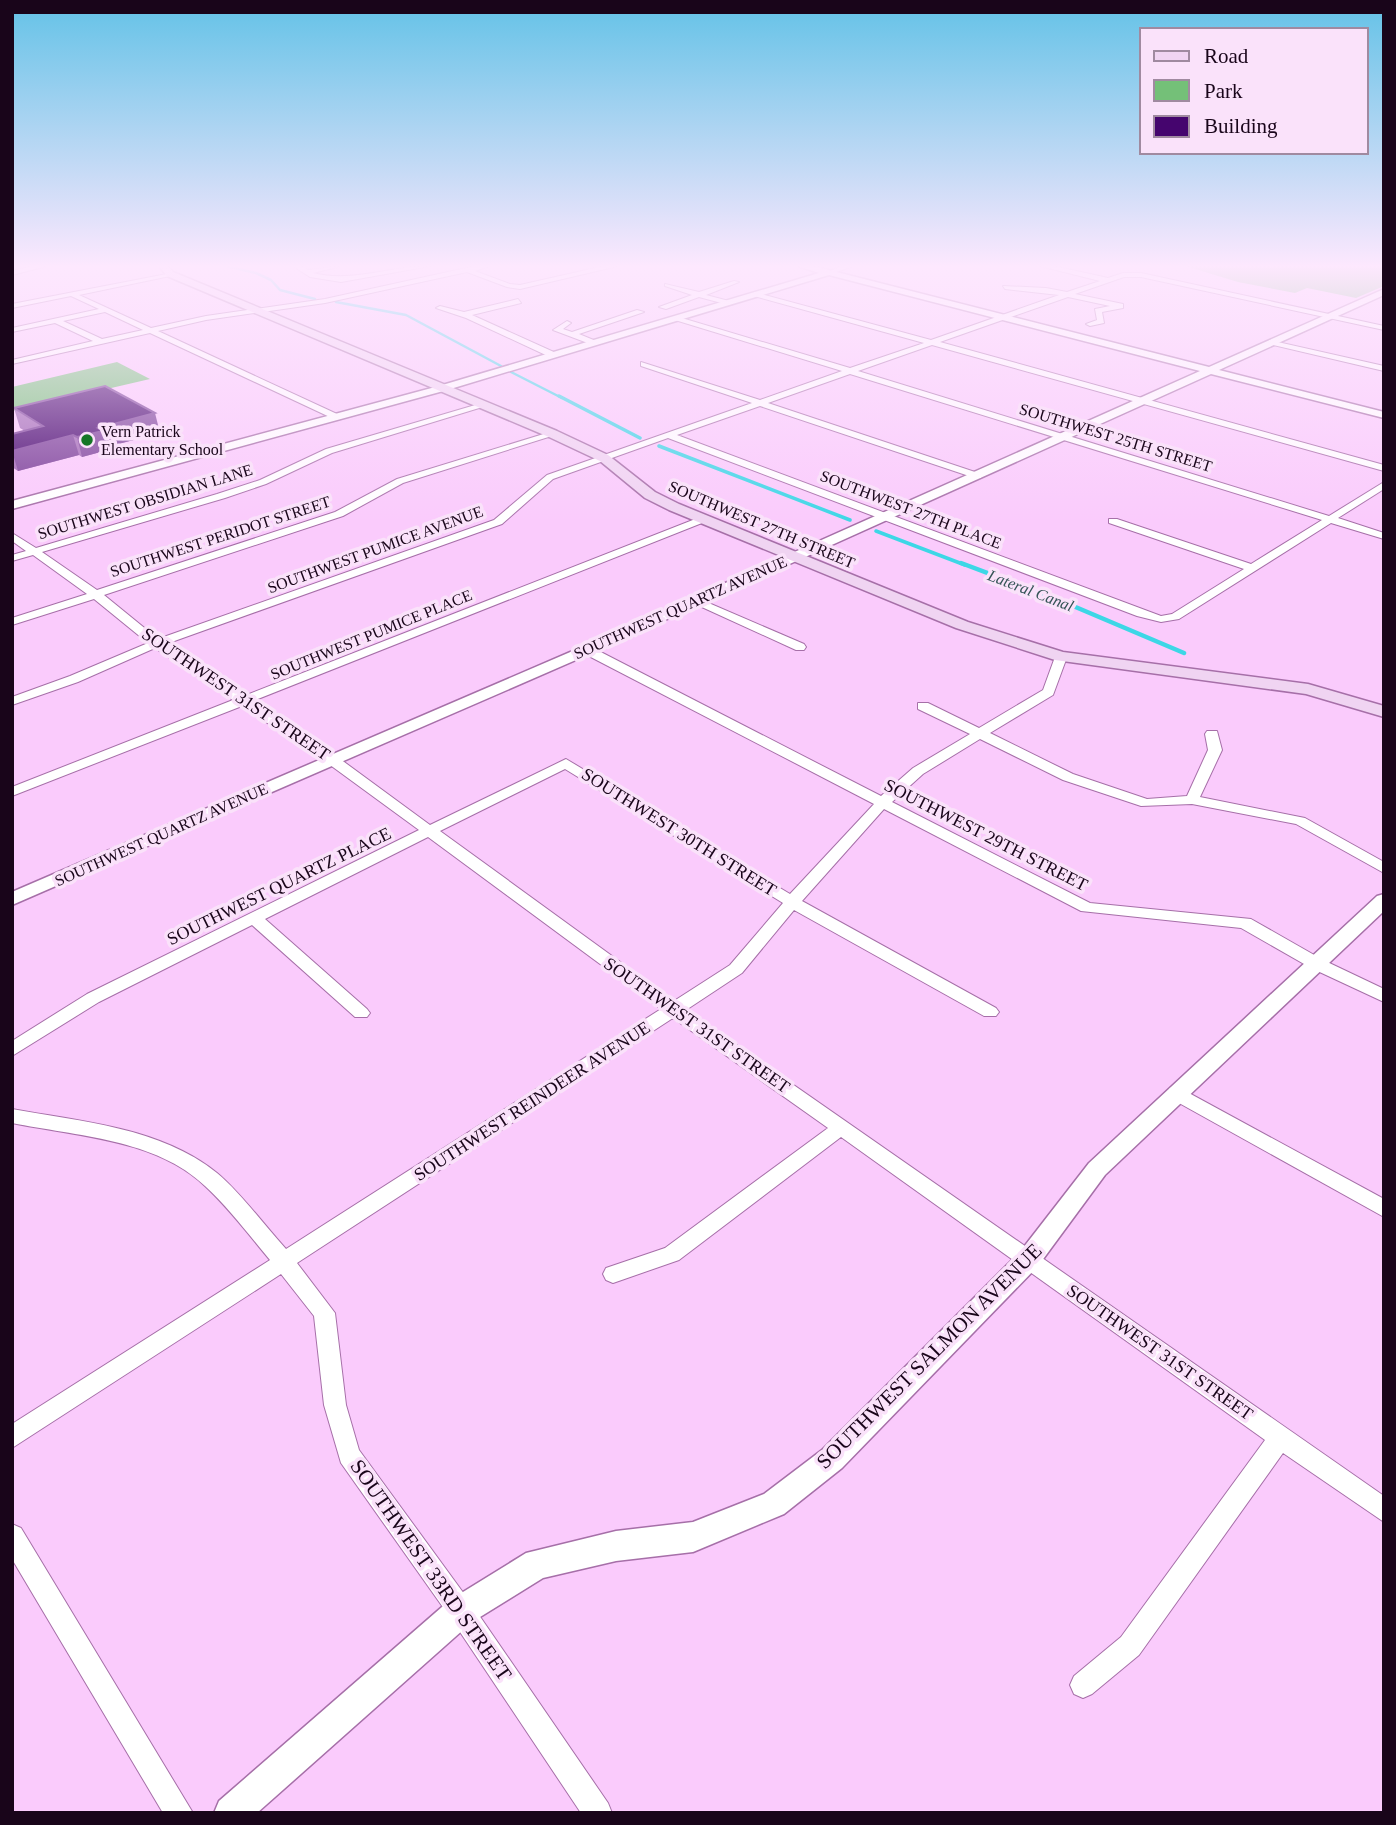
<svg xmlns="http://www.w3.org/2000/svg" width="1396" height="1825" viewBox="0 0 1396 1825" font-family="Georgia,serif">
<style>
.green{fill:#74c078}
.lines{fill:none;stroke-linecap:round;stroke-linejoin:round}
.stream-far2{stroke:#3dd7e6;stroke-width:2.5}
.stream-far1{stroke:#3dd7e6;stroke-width:3.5}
.stream{stroke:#3dd7e6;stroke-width:4.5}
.minor-casing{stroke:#a66fa8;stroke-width:2}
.tertiary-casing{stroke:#a66fa8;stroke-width:3}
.secondary-casing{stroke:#a66fa8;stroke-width:3}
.minor{fill:#fff;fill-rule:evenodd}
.tertiary{fill:#fff;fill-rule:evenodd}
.secondary{fill:#f0d4f2;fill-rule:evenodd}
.wall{fill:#a068b5}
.shaded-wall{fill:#7b4099}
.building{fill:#45056e;stroke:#7b4099;stroke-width:2}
.poi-dot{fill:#167627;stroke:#fae2fa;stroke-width:2.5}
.labels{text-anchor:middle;stroke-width:7;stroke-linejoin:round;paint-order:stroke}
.far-poi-label{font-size:16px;fill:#19051a;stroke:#fae2fa;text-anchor:start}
.far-street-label{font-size:16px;fill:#19051a;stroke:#fae2fa}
.far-water-label{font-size:16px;font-style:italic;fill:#355457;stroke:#fae2fa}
.street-label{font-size:18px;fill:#19051a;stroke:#fae2fa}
.near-street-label{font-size:21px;fill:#19051a;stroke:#fae2fa}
</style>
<rect width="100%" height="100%" fill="#facbfc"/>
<path class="green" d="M 1185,266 L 1384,266 L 1384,286 L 1356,298 L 1307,288 L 1295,293 L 1238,282 Z
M 117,362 L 150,379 L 12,411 L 12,387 Z"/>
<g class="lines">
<path class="stream-far2" d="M 226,266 L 256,273 L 271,280 L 280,290 L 315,299
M 336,302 L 406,315 L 501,366
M 511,372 L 562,398"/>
<path class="stream-far1" d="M 559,396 L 640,438
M 659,446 L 850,520
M 876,531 L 965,565"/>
<path class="stream" d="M 961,563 L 1059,600 L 1184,653"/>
<defs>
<path id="minor" d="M 33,266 L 47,266 L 12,275 L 12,271 Z
M 293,266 L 301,266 L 308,270 L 341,266 L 313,273 C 352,283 391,266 430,266 L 341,282 L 310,277 Z
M 475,266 L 489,266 L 475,271 L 510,284 L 520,285 L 604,266 L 618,266 L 520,289 L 507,287 L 467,272 L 325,303 L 206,320 L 158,331 L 337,414 L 337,418 L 334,419 L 150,333 L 12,364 L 12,360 L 93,341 L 55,323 L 12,332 L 12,328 L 99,309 L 71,296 L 12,308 L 12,304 L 172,273 L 170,276 L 79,295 L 151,328 L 206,316 L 325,299 ZM 105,312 L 143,330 L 102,339 L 63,321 Z
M 842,266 L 853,266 L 828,275 L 825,273 Z
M 1040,266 L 1054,266 L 1108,278 L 1123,273 L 1141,273 L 1384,326 L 1384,330 L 1141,277 L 1124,277 L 1075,294 L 1123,304 L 1123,308 L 1102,312 L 1104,323 L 1090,326 L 1086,324 L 1097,320 L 1095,309 L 1110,306 L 1068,297 L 940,342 L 1384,465 L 1384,471 L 932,345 L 858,371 L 1329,516 L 1384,482 L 1384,489 L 1338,518 L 1384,533 L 1384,539 L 1331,523 L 1179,619 L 1161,622 L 1137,616 L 668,438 L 553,479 L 502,524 L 166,644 L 244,696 L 703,516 L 707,517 L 707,521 L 253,701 L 336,756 L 430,825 L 566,759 L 790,894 L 874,804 L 583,653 L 583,647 L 591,647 L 881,796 L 913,768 L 970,734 L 918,709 L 918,703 L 928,703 L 979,728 L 1043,690 L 1055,657 L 1061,653 L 1067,657 L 1053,695 L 990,733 L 1073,774 L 1147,799 L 1187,796 L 1208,750 L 1205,734 L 1207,731 L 1217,731 L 1222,750 L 1200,797 L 1305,818 L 1384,862 L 1384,873 L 1296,824 L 1192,804 L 1141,806 L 1063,780 L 980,739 L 923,774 L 892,802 L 1090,903 L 1251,919 L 1323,960 L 1384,989 L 1384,1002 L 1311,968 L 1241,928 L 1081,911 L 884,809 L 802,901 L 996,1008 L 999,1012 L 996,1016 L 984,1016 L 794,910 L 742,973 L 686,1010 L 1384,1496 L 1384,1522 L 1283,1453 L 1139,1655 L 1092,1694 L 1083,1698 L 1074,1694 L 1070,1685 L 1074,1676 L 1121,1637 L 1265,1440 L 841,1137 L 679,1260 L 613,1283 L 606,1280 L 603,1274 L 606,1268 L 665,1248 L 828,1128 L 673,1018 L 297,1263 L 335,1313 L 346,1405 L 359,1450 L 470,1602 L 608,1803 L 612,1813 L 581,1813 L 452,1620 L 341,1463 L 324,1405 L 314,1316 L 281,1274 L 12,1448 L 12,1424 L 270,1260 C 249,1235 229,1208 205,1186 C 156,1139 76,1136 12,1123 L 12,1109 C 82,1122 160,1127 217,1173 C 241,1193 264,1225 286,1249 L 661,1009 L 428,837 L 265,919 L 367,1009 L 370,1013 L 367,1017 L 355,1017 L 252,925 L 99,1002 L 12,1056 L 12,1041 L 87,994 L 419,830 L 326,762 L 242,706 L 12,796 L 12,787 L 233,700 L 155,648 L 78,682 L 12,705 L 12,697 L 70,676 L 148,643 L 94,599 L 12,625 L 12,618 L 87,594 L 33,555 L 12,561 L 12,555 L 26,551 L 12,541 L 12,533 L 36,548 L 217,494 L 260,480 L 326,449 L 482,403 L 489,405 L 332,453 L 266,484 L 225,498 L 42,552 L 97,590 L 335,512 L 397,479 L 550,432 L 558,434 L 403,483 L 343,516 L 104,595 L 158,639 L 494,520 L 547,475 L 752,403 L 641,366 L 641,362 L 760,400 L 842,371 L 675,320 L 675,316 L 850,368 L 924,343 L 754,296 L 754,292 L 931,340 L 1059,295 L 1005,289 L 1003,286 L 1046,288 L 1067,292 L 1100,281 ZM 850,374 L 1322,520 L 1251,564 L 1117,519 L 1109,519 L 1109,523 L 1244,569 L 1172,614 L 1161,616 L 677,435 L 760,406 L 975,478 L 981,478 L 981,474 L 768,403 ZM 565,769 L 783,903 L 730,965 L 674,1001 L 440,831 Z
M 734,281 L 739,282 L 706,295 L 729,301 L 729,305 L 699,297 L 666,309 L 659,307 L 692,295 L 665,286 L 665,284 L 699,292 Z
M 518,299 L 521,303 L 472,315 L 556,353 L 556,357 L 550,357 L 466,318 L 436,308 L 440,306 L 464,312 Z
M 637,310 L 644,312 L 579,334 L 596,341 L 593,345 L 553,330 L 567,321 L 571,323 L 563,329 L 572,332 Z
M 1269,340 L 1384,366 L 1384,371 L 1269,344 Z
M 697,598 L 804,644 L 806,647 L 804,650 L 796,650 L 693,603 L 693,599 Z
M 1176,1086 L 1384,1199 L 1384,1217 L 1170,1098 L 1167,1093 L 1170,1088 Z
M 12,1524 L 21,1528 L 193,1813 L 163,1813 L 12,1559 Z"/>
<path id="tertiary" d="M 798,266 L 813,266 L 1209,367 L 1384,289 L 1384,295 L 1219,370 L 1384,412 L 1384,418 L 1211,374 L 592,653 L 12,905 L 12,892 L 582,647 L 1200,371 L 829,275 L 447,390 L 12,509 L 12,501 L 439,386 L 819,273 Z
M 1384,894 L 1384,911 L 1105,1175 L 1038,1266 L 842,1468 L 784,1514 L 693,1552 L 616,1561 L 543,1578 L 472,1622 L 257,1813 L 214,1813 L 219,1801 L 450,1600 L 526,1553 L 616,1531 L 693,1522 L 764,1494 L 822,1450 L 1020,1252 L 1089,1163 L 1377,896 Z"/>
<path id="secondary" d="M 159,266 L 168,266 L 173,272 L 557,431 L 608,455 L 655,492 L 679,504 L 968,622 L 1063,652 L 1308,684 L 1384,706 L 1384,717 L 1306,694 L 1055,660 L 956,628 L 669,510 L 645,498 L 600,461 L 549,437 L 167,276 Z"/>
</defs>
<use href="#minor" class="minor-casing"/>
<use href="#tertiary" class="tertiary-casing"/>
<use href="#secondary" class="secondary-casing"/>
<use href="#minor" class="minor"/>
<use href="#tertiary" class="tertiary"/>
<use href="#secondary" class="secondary"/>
</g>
<path class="wall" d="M 14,408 L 160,433 L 107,447 L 108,450 L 82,457 L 79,455 L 18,471 L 12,467 L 12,434 L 25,431 L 20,428 Z"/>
<path class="shaded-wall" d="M 155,413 L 160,433 L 107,447 L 108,450 L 82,457 L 77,437 L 98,428 Z
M 73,435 L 79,455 L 18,471 L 12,451 Z"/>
<path class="building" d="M 105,386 L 155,413 L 98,428 L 103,431 L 77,437 L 73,435 L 12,451 L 12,434 L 43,426 L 14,408 Z"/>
<linearGradient id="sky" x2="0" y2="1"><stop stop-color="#63c2e7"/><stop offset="0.51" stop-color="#fde8fe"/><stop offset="1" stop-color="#fde8fe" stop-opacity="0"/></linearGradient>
<rect width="1396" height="522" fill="url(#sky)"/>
<circle class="poi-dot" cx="87" cy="440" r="7"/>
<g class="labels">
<g class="far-poi-label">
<text x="101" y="437">Vern Patrick<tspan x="101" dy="18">Elementary School</tspan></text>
</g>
<g class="far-street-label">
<text transform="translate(1116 437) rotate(17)" y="6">SOUTHWEST 25TH STREET</text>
<text transform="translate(145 501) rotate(-17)" y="6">SOUTHWEST OBSIDIAN LANE</text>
<text transform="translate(911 509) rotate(21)" y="6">SOUTHWEST 27TH PLACE</text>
<text transform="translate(762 524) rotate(23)" y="6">SOUTHWEST 27TH STREET</text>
<text transform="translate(220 536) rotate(-18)" y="6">SOUTHWEST PERIDOT STREET</text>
<text transform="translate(375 549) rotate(-20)" y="6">SOUTHWEST PUMICE AVENUE</text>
<text transform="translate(680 607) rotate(-24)" y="6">SOUTHWEST QUARTZ AVENUE</text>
<text transform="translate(371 634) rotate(-22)" y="6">SOUTHWEST PUMICE PLACE</text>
<text transform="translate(161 834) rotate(-24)" y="6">SOUTHWEST QUARTZ AVENUE</text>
</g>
<g class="far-water-label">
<text transform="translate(1031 590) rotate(21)" y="6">Lateral Canal</text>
</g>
<g class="street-label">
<text transform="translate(236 694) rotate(34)" y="6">SOUTHWEST 31ST STREET</text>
<text transform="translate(679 832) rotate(32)" y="6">SOUTHWEST 30TH STREET</text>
<text transform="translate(986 835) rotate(27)" y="6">SOUTHWEST 29TH STREET</text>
<text transform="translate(279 886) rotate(-26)" y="6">SOUTHWEST QUARTZ PLACE</text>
<text transform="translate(697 1025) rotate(35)" y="6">SOUTHWEST 31ST STREET</text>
<text transform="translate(532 1101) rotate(-33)" y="6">SOUTHWEST REINDEER AVENUE</text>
<text transform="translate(1160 1352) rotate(35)" y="6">SOUTHWEST 31ST STREET</text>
</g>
<g class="near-street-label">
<text transform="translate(929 1356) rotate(-45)" y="7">SOUTHWEST SALMON AVENUE</text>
<text transform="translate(431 1570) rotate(55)" y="7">SOUTHWEST 33RD STREET</text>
</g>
</g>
<rect width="1396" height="1825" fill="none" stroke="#19051a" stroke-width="28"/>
<rect x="1140" y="28" width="228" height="126" fill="#fae2fa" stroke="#a08aa0" stroke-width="2"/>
<rect x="1154" y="51" width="35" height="10" fill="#f0d4f2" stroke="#a08aa0" stroke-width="2"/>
<text x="1204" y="63" font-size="21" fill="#19051a">Road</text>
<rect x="1154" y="80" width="35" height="21" fill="#74c078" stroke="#a08aa0" stroke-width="2"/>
<text x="1204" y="98" font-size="21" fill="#19051a">Park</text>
<rect x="1154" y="116" width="35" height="21" fill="#45056e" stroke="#a08aa0" stroke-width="2"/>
<text x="1204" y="133" font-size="21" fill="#19051a">Building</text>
</svg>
